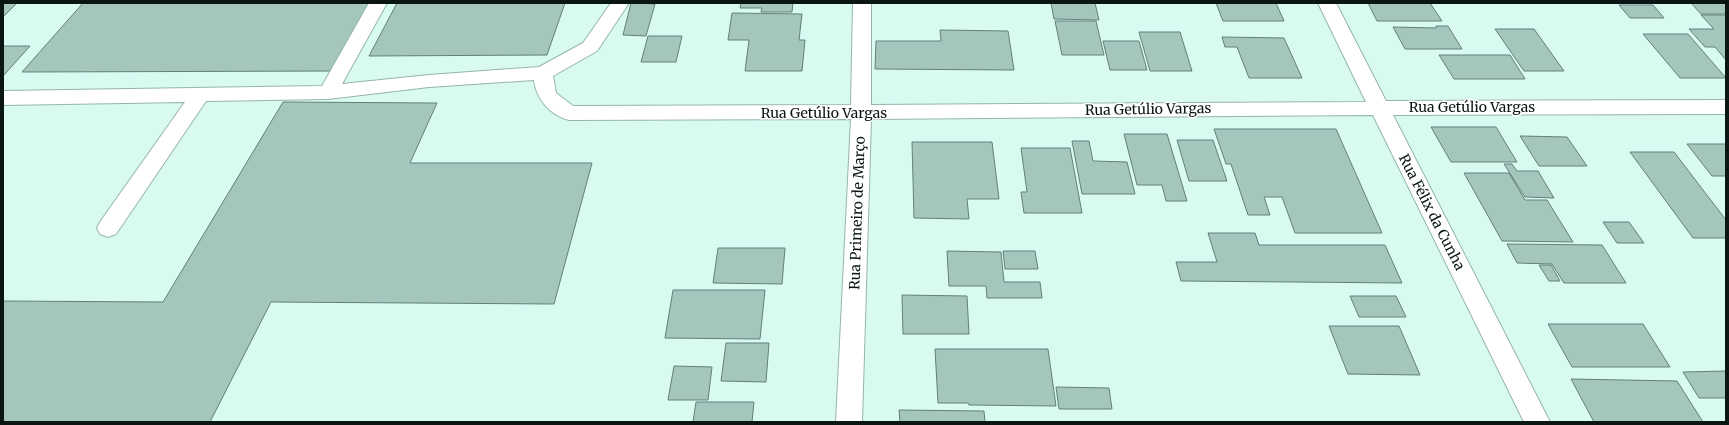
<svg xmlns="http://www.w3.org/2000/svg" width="1729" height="425" viewBox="0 0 1729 425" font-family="Merriweather,serif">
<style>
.building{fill:#a5c6bd;stroke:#618178}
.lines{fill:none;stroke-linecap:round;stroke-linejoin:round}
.minor-casing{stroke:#95b5ac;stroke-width:2}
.minor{fill:#fff;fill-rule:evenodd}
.labels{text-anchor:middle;stroke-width:3;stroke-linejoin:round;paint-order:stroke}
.street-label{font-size:14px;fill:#091613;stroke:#fff}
</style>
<rect width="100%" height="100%" fill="#d8faf1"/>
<path class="building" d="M 3,3 L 17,3 L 3,17 Z
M 83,3 L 374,3 L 337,71 L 22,72 Z
M 397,3 L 565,3 L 547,55 L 369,56 Z
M 631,3 L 655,4 L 646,36 L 623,35 Z
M 741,3 L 793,3 L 792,12 L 761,12 L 762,8 L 740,8 Z
M 1051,3 L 1095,3 L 1099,20 L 1054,19 Z
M 1216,3 L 1276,3 L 1284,21 L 1223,21 Z
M 1368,3 L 1430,3 L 1442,21 L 1377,21 Z
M 1691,3 L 1726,3 L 1726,14 L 1701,14 Z
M 1619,5 L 1653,5 L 1664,18 L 1630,18 Z
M 732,13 L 802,14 L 799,40 L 805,40 L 802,71 L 745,71 L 749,40 L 728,40 Z
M 1701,15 L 1726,15 L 1726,60 L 1715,47 L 1705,47 L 1689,29 L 1714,29 Z
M 1055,21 L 1096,21 L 1104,55 L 1062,55 Z
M 1436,26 L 1448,26 L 1462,49 L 1405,49 L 1393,27 L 1436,28 Z
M 1495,29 L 1534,29 L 1564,71 L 1524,71 Z
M 940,30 L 1008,31 L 1014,70 L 875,69 L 876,41 L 941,41 Z
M 1139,32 L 1180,32 L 1192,71 L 1150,71 Z
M 1643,34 L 1688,34 L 1726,78 L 1680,78 Z
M 648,36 L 682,36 L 676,62 L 641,62 Z
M 1222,37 L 1284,38 L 1302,78 L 1249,78 L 1237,47 L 1225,47 Z
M 1103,41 L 1139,41 L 1147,70 L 1110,70 Z
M 3,46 L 30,46 L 4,75 L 3,75 Z
M 1439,55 L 1510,55 L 1525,79 L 1454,79 Z
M 283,102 L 437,103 L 410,163 L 592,163 L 554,304 L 271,302 L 210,422 L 3,422 L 3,301 L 163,302 Z
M 1431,127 L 1496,127 L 1517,162 L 1451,162 Z
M 1214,129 L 1336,129 L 1382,233 L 1295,233 L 1282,197 L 1264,197 L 1270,215 L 1248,215 L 1231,164 L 1226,164 Z
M 1124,134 L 1167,134 L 1187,201 L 1166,201 L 1162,185 L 1137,185 Z
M 1520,136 L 1567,137 L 1587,166 L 1539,166 Z
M 1177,140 L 1213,140 L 1227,181 L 1189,181 Z
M 1072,141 L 1089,141 L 1093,161 L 1127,162 L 1135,194 L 1082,194 Z
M 912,142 L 992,142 L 999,199 L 967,199 L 969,219 L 914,218 Z
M 1687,144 L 1726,144 L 1726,176 L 1712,176 Z
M 1021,148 L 1070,148 L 1082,213 L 1024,213 L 1021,192 L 1027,192 Z
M 1630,152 L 1674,152 L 1726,220 L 1726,238 L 1693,238 Z
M 1504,164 L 1512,164 L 1517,171 L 1538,171 L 1554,198 L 1525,197 Z
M 1464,173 L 1509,173 L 1525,200 L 1547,200 L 1573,242 L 1502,241 Z
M 1603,222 L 1629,222 L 1644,243 L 1617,243 Z
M 1208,233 L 1255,233 L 1259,245 L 1385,245 L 1402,283 L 1181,281 L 1176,262 L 1217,262 Z
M 1507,244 L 1602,245 L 1626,283 L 1564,283 L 1552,264 L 1517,263 Z
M 718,248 L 785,248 L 782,284 L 713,283 Z
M 947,251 L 1001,252 L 1004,282 L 1040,282 L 1042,298 L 987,298 L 986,286 L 949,286 Z
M 1003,251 L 1035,251 L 1038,269 L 1005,269 Z
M 1539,265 L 1551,265 L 1560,281 L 1549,281 Z
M 673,290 L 765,290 L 760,339 L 665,338 Z
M 902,295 L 967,296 L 969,334 L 903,334 Z
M 1350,296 L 1396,296 L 1406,317 L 1359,317 Z
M 1548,324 L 1643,324 L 1670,367 L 1572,367 Z
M 1329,326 L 1399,326 L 1420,375 L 1348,374 Z
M 726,343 L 769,343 L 766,382 L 721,381 Z
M 935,349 L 1048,349 L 1056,406 L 969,405 L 968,403 L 938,403 Z
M 674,366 L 712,367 L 708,400 L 668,400 Z
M 1726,371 L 1726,398 L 1699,398 L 1683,372 Z
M 1571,379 L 1677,381 L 1703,422 L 1594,422 Z
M 1056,387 L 1109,388 L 1112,409 L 1059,409 Z
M 696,402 L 754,402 L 752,422 L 693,422 Z
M 899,410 L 984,411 L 985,422 L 900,422 Z"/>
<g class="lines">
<defs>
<path id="minor" d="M 369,3 L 387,3 L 342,84 L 429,75 L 539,67 L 583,43 L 611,3 L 629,3 L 597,51 L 553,76 L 556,93 L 573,106 L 851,105 L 853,3 L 871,3 L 871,105 L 1366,102 L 1318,3 L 1336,3 L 1386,101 L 1726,100 L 1726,114 L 1393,115 L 1550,422 L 1524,422 L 1373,115 L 871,119 L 862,422 L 836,422 L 851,119 L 569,120 C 550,115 536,99 534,80 L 429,87 L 328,99 L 206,101 L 116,234 L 108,237 L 100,234 L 97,228 L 100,222 L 185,102 L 3,105 L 3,91 L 322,86 Z"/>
</defs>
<use href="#minor" class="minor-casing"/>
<use href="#minor" class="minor"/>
</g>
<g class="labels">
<g class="street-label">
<text x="1472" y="112">Rua Getúlio Vargas</text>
<text transform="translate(1148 109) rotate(-1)" y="5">Rua Getúlio Vargas</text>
<text x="824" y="118">Rua Getúlio Vargas</text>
<text transform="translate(1432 212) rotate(63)" y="5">Rua Félix da Cunha</text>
<text transform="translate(857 213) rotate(-88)" y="5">Rua Primeiro de Março</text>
</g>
</g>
<rect width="1729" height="425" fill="none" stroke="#091613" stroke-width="8"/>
</svg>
